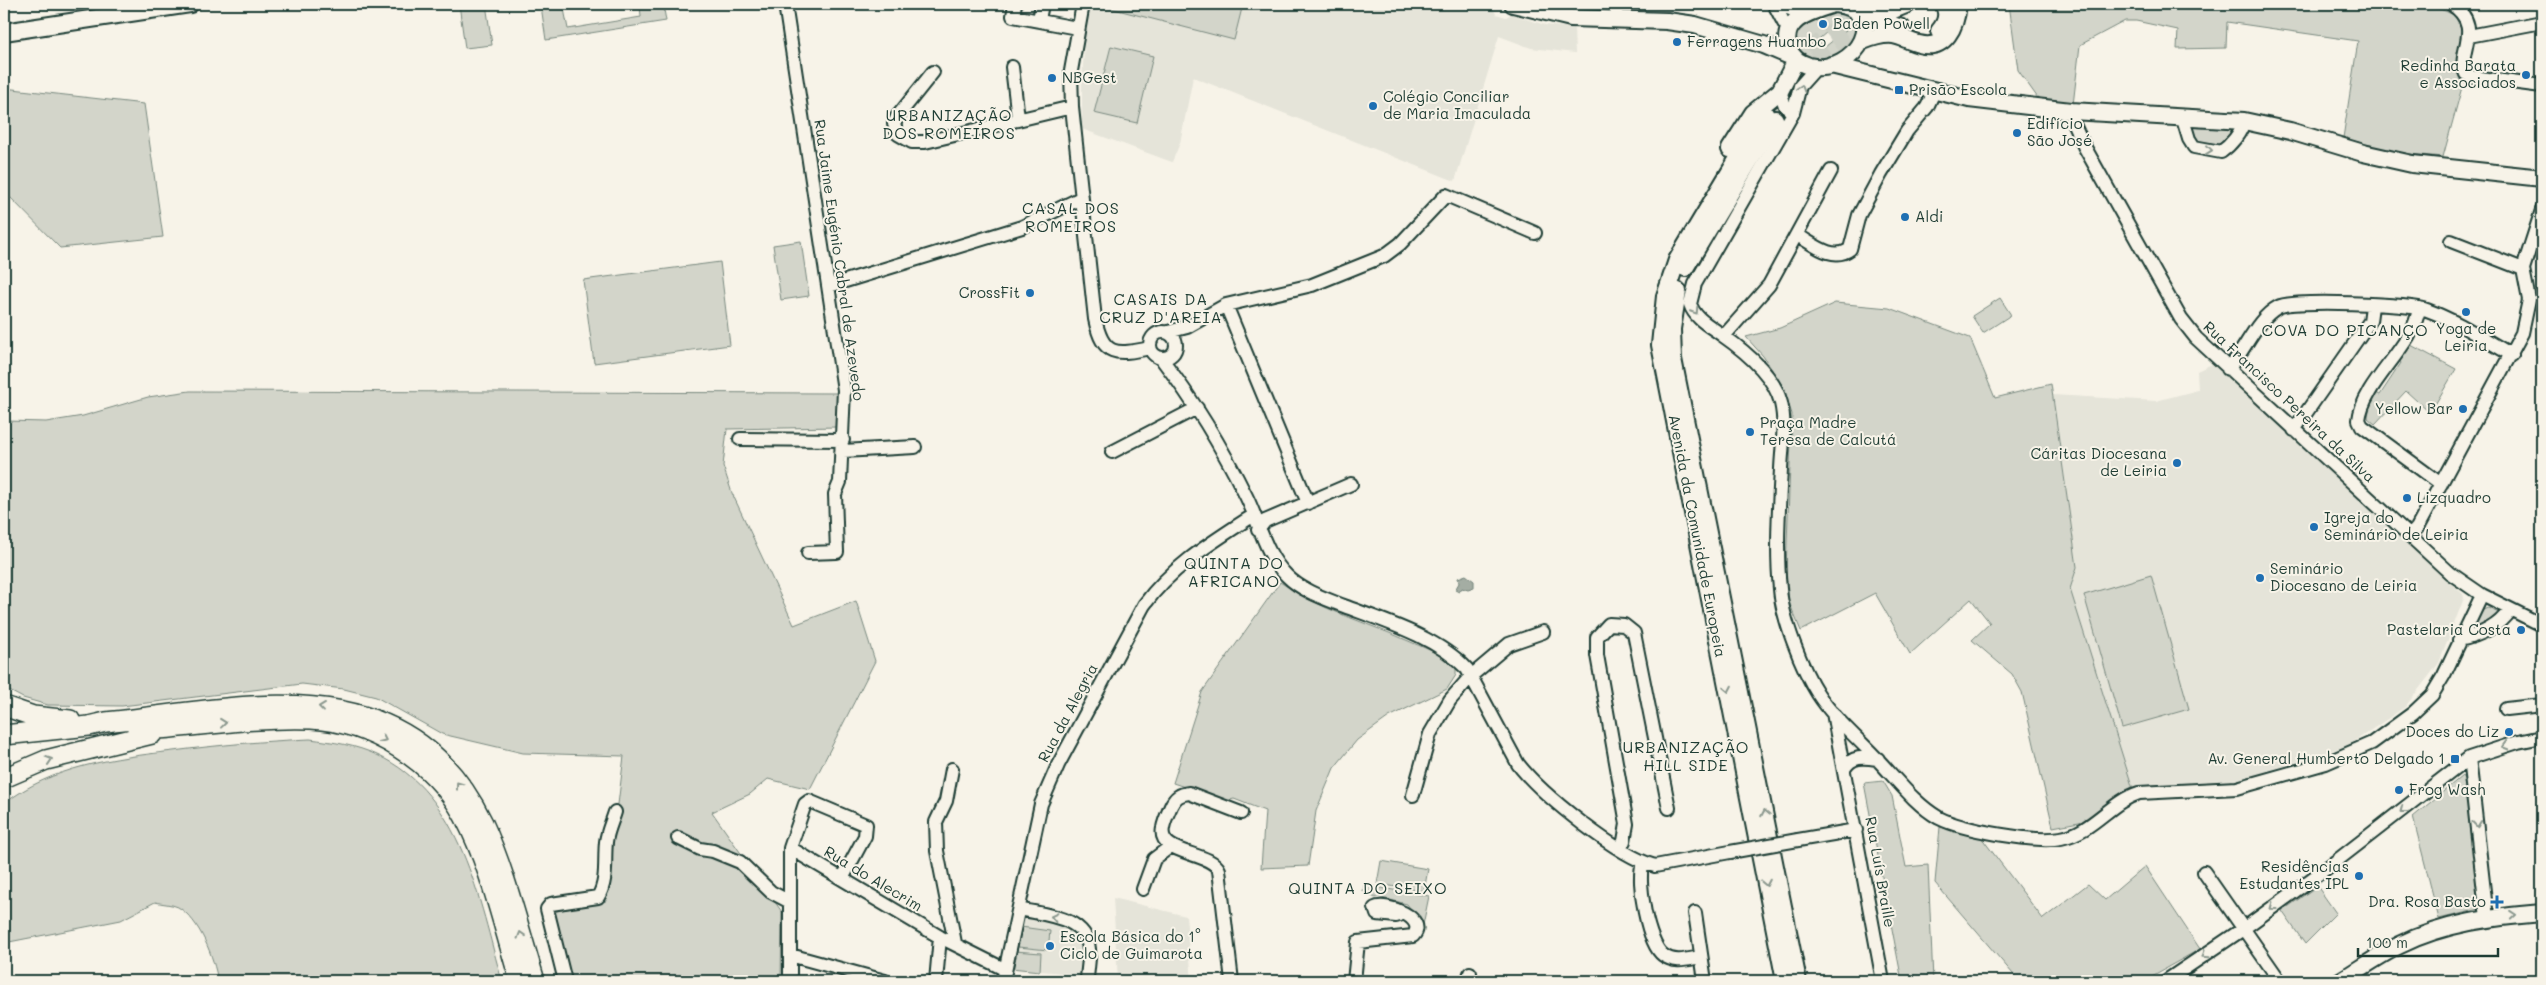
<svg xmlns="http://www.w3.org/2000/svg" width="2546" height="985" viewBox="0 0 2546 985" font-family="Mali,sans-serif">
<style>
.built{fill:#e5e4d9}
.green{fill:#d3d5ca;stroke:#79897f;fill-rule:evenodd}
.water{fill:#a4ada3;stroke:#6f8077}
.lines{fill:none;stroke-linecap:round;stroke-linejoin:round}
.major-tunnel{stroke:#cccfc4;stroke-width:16;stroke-dasharray:16 8;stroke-linecap:butt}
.minor-casing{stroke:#1f3d34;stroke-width:16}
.major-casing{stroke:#1f3d34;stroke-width:20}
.highway-casing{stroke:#1f3d34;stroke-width:22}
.minor{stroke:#f7f3e8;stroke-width:12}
.major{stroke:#f7f3e8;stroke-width:16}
.highway{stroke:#f7f3e8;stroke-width:19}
.minor-bridge-casing{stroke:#1f3d34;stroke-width:16;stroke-linecap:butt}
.minor-bridge{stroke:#f7f3e8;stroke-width:12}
.oneway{stroke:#8b988e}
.poi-dot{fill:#1f6fb2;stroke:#f7f3e8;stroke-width:2}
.labels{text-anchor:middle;stroke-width:4;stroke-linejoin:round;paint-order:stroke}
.poi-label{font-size:15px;fill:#1f3d34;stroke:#f7f3e8;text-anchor:start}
.street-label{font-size:15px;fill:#1f3d34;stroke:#f7f3e8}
.neighbourhood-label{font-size:16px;letter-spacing:1px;fill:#1f3d34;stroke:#f7f3e8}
</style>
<rect width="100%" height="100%" fill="#f7f3e8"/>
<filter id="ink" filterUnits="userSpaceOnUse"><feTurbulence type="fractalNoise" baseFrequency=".02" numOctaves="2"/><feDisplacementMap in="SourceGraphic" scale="10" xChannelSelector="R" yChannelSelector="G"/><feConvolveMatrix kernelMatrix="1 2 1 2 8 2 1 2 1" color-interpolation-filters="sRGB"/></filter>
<g filter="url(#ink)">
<path class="built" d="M 1091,4 L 1480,4 L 1493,8 L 1496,14 L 1506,17 L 1511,14 L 1545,25 L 1574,28 L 1575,53 L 1531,48 L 1499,36 L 1455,181 L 1193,77 L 1180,143 L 1172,162 L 1082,129 L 1082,83 L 1085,32 Z
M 2212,364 L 2463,594 L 2464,598 L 2439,663 L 2405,707 L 2349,745 L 2240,780 L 2133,789 L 2070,589 L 2077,567 L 2053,395 L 2156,401 L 2198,390 L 2197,371 Z
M 1113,898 L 1186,916 L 1192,981 L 1118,981 Z
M 1027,916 L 1064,924 L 1071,928 L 1084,944 L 1083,975 L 1011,968 L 1021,920 Z"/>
<path class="green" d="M 459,4 L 486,4 L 492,45 L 465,48 Z
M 563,4 L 568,29 L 641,17 L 640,4 L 663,4 L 666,21 L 546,40 L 541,6 Z
M 1106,4 L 1243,4 L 1234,40 L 1106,7 Z
M 2009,4 L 2429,4 L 2454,15 L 2463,31 L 2457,69 L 2462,87 L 2443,157 L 2399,153 L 2343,138 L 2358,41 L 2227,22 L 2226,48 L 2177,49 L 2178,30 L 2136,21 L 2125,21 L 2080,45 L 2073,105 L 2040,101 L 2018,70 Z
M 1832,12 L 1851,18 L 1857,32 L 1856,40 C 1834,58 1823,69 1797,50 L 1794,35 L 1802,23 ZM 1839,22 L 1846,30 L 1820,51 L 1814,43 Z
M 1111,46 L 1153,56 L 1137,123 L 1094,113 Z
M 4,88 L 144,104 L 163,237 L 60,248 L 4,191 Z
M 2190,126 L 2233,127 L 2226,140 L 2219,146 L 2196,142 Z
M 801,241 L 809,296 L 781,300 L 773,245 Z
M 720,262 L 730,345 L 594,363 L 583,280 Z
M 2000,298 L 2011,315 L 1983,333 L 1972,316 Z
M 1835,303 L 1889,308 L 1970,338 L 1995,398 L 2051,384 L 2077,567 L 2070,589 L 2133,789 L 2084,821 L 2053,827 L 2022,692 L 2012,674 L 1972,640 L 1990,623 L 1971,599 L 1910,654 L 1875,593 L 1801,631 L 1789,602 L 1786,569 L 1792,414 L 1782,385 L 1763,356 L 1746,337 L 1780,328 Z
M 2409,344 L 2456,369 L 2430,413 L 2406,391 L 2375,424 L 2368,418 L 2370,402 L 2376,393 L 2380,395 L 2401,363 L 2399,360 Z
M 190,391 L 838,393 L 838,427 L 727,429 L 723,466 L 732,493 L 794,625 L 856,601 L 875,661 L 810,789 L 768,779 L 750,794 L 712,812 L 782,912 L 781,978 L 777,981 L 570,981 L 552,912 L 606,901 L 624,756 L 523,753 L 442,734 L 376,697 L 344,689 L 302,684 L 122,706 L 48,705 L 23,698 L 4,688 L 4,426 L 6,421 L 46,422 L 83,416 L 148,397 Z
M 2151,575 L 2189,709 L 2122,728 L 2084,595 Z
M 1280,582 C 1319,610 1369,623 1413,643 C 1428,649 1444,656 1456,666 L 1456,675 L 1447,689 L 1389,717 L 1357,740 L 1334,768 L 1316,811 L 1308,866 L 1261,868 L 1265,811 L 1234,799 L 1226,801 L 1173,783 L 1202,692 Z
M 2488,608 L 2503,615 L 2474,631 L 2480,611 Z
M 310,739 C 333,742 356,745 377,755 C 462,794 479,901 502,981 L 218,981 C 214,958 200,920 178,907 C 172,904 162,904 155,902 L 121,920 L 4,943 L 4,804 C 51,766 115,758 173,751 C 219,745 264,741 310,739 Z
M 2462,776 L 2466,782 L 2480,909 L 2439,919 L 2413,817 Z
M 1883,781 L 1892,796 L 1906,867 L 1928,865 L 1933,981 L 1902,981 L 1864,783 Z
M 1940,827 L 1981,837 L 2043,919 L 2088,884 L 2105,900 L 2145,866 L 2200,949 L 2143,981 L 2019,981 L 1935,883 Z
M 1381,861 L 1428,869 L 1424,891 L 1377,884 Z
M 1364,885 L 1429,896 L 1423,925 L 1407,904 L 1369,895 L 1363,891 Z
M 2317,886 L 2336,913 L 2305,944 L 2282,911 Z
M 1021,927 L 1050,931 L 1048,950 L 1018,947 Z
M 1014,951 L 1041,953 L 1040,971 L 1011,968 Z"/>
<path class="water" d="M 1466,575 L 1474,581 L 1474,588 L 1468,590 L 1462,588 L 1459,592 L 1455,590 L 1459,583 L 1458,578 Z"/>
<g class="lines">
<path class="major-tunnel" d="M 1809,51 L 1831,32 L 1867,8
M 1775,119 C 1804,66 1822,50 1873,19"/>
<defs>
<path id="minor" d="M 785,4 L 844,390 L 840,482 L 835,494 L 837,552 L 808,553
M 1015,4 L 1013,16 L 1077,28
M 1083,4 L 1071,71 L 1072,107 L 1095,319 C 1103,357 1116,355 1150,348
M 1617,4 L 1617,20
M 1774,4 L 1784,23 L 1789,29
M 1776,4 L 1805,14
M 2451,4 C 2486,27 2455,52 2466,74 L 2472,77 L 2542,86
M 1039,20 L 1042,4
M 2469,36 L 2542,22
M 1012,67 L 1018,118
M 1817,67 L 1800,86 L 1793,113 L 1695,284 L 1690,304 C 1695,319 1710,326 1722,335 C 1745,351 1774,375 1781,403 C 1786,424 1782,447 1781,469 C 1779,508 1776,550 1780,589 C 1782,618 1802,669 1818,694 C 1834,719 1859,739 1879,761 C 1897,780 1916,805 1939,818 C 1962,830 2036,843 2061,838 C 2093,832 2110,802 2139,793 L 2237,788 L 2326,763 L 2372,743 L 2413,713 L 2432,695 L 2444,675 L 2482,595
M 933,72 L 897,117 L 894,124 L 898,134 L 912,142 L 925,142 L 1072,107
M 1780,91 L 1785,106 L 1793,113
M 2071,111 L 2072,120 L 2084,146 L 2181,319 L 2196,338 L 2450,573 L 2482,595 L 2542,625
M 2182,116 L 2189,139 L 2194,147 L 2221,152 C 2231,145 2241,133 2244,121
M 1797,235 C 1813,244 1833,262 1850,249 L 1859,215 L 1881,174 L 1907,131 L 1927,107 L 1934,92
M 2451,241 L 2523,269
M 829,286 L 1022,227 L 1081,198
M 1226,305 L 1308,503
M 2419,308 C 2414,347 2363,382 2359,420 L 2362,426 L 2441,484
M1150 345a13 13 0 1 1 26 0a13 13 0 1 1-26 0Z
M 1168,332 L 1187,327 L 1226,305 L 1312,285 L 1384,256 L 1400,244 L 1446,195 L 1535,233
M 1724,336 L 1769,285 L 1831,171
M 1161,358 C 1194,401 1222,447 1246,496 C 1260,524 1264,553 1287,576 C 1302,591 1324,598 1344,606 C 1384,621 1437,637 1467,669 L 1518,764 C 1542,795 1618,856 1655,866 L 1730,852
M 2228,369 C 2245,351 2256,319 2278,307 C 2292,299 2411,304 2427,310 C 2457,321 2484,339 2512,355
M 2294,430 L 2370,321 L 2372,306
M 740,439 L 843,440
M 843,451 L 915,447
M 1112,452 L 1197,408
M 1258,530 L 1265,521 L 1351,484
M 2410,536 L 2417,528 L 2522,333 L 2529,300 L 2523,269 L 2542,210
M 2459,640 C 2478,636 2498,627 2509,611
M 2506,709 L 2542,705
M 1833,713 L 1883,981
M 2469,758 L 2487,918
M 952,769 L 946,801 L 936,822 L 937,851 L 955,943
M 1844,769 C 1852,755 1864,757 1878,759
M 1413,795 L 1430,734 L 1450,700 L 1471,676 L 1509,644 L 1543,632
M 678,838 L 700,849 L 713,851 L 740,862 L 771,892 L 790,902
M 1798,840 L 1856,830
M 790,848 L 940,937 L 1004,969
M 1620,849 L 1624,841 L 1627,824 L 1597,655 L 1597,637 L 1609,624 L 1624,625 L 1634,633 L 1669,808
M 1643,863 C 1636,881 1648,944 1663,955 C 1675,964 1688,959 1701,957
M 2204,872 L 2280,981
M 1143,889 L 1154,859 L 1171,846
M 1019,909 C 1043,915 1086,916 1089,949 C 1090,960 1087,971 1087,981
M 1695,913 L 1705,981
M 790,955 L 885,981
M 565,981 L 547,909 L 551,904 L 598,897 C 608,881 604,860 606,842 C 607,832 612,822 615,812
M 790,981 L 790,848 L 805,804 L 809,801 L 866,825 L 865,836 L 842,879
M 936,981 L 940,937
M 1003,981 L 1041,804 L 1058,765 L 1144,605 C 1172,566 1214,541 1254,515
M 1232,981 L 1219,870 C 1210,851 1157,855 1163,828 C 1164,821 1168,813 1171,806 C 1175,797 1180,794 1189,793 L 1241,813
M 1354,981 L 1358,942 L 1413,936 C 1429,918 1385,902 1375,908 L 1377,914 L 1396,916 L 1402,914
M 1468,981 L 1470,973
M 2166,981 L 2243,929 L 2335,862 L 2469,758 L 2518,742 L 2542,737"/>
<path id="major" d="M 1513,4 L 1571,18 L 1667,21 L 1695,25 L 1764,45 L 1792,57
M 1834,4 C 1892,8 1857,77 1809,66 C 1799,63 1792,58 1789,49 C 1779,19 1812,11 1834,4 Z
M 1867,8 L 1874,4
M 1859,15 L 1902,28
M 1881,15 L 1908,4
M 1939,31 C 1946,23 1949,13 1943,4
M 4,32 L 190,4
M 1863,41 C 1873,37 1882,34 1893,35 C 1902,36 1910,42 1919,44 C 1946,51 1956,26 1958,4
M 1831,65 L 1969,99 L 2071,111 L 2244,121 L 2290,131 L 2363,153 L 2412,164 L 2542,178
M 1765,113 L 1677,260 L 1665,296 L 1660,345 L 1785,981
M 1730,149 L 1753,113 L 1780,91 L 1796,60
M 1685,268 L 1775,119
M 1678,291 L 1672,329 L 1673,359 L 1798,981
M 2340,981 C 2360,969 2379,955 2400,945 C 2444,923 2493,917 2542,913"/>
<path id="highway" d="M 4,706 L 33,716 L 70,720
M 137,731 C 195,727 253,717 311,719 C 372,722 435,762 464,816 C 491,867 503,927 520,981
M 4,735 L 89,726 L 106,722 C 247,707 406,664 483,823 C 506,873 519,929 535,981
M 4,778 L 46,760 L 152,734"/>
</defs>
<use href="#minor" class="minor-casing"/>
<use href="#major" class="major-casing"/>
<use href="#highway" class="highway-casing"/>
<use href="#minor" class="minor"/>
<use href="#major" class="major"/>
<use href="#highway" class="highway"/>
<defs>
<path id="minor-bridge" d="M 1730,852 L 1798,840"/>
</defs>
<use href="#minor-bridge" class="minor-bridge-casing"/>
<use href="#minor-bridge" class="minor-bridge"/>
</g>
<defs><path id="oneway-chevron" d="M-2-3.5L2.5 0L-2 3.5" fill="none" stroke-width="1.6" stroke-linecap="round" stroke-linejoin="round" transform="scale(1.25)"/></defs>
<g class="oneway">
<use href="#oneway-chevron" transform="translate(1801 88) rotate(-72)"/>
<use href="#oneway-chevron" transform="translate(2209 150) rotate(7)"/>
<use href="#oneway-chevron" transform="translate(1695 311) rotate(57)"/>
<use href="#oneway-chevron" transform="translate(1728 689) rotate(79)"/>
<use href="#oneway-chevron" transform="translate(322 707) rotate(-173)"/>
<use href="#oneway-chevron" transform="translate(223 723) rotate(-6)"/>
<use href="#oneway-chevron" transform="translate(383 739) rotate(25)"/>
<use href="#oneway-chevron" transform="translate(2505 746) rotate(163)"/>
<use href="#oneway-chevron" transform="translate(49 760) rotate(-18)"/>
<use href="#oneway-chevron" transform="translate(459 785) rotate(-127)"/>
<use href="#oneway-chevron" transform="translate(2403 810) rotate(143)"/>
<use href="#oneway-chevron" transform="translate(1765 813) rotate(-101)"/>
<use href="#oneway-chevron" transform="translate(2477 824) rotate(84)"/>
<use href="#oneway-chevron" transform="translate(1766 883) rotate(79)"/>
<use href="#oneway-chevron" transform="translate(2273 907) rotate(144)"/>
<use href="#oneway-chevron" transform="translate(2513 915) rotate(-5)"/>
<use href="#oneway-chevron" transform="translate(1054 917) rotate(-167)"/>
<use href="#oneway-chevron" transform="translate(521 935) rotate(-107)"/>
<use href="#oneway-chevron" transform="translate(2205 955) rotate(146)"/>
</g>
</g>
<g class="poi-dot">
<circle cx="1823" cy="24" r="5"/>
<circle cx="1677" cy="42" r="5"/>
<circle cx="2526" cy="75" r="5"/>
<circle cx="1052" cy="78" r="5"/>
<rect x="1894" y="85" width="10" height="10" rx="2.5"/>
<circle cx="1373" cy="106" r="5"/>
<circle cx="2017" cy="133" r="5"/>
<circle cx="1905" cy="217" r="5"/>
<circle cx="1030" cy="293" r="5"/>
<circle cx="2466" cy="312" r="5"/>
<circle cx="2463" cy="409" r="5"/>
<circle cx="1750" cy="432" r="5"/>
<circle cx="2177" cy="463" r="5"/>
<circle cx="2407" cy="498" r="5"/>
<circle cx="2314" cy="527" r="5"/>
<circle cx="2260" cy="578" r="5"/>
<circle cx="2521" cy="630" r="5"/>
<circle cx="2509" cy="732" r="5"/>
<rect x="2450" y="754" width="10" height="10" rx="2.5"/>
<circle cx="2399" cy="790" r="5"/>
<circle cx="2359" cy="876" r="5"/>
<path d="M2494.5 894.5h5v5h5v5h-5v5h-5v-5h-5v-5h5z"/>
<circle cx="1050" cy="946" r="5"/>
</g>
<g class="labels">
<g class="poi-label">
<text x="1833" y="29">Baden Powell</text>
<text x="1687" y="47">Ferragens Huambo</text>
<text x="2516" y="71" text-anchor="end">Redinha Barata<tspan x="2516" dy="17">e Associados</tspan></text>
<text x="1062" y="83">NBGest</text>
<text x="1909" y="95">Prisão Escola</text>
<text x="1383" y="102">Colégio Conciliar<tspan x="1383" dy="17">de Maria Imaculada</tspan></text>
<text x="2027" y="129">Edifício<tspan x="2027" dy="17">São José</tspan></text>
<text x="1915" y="222">Aldi</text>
<text x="1020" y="298" text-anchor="end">CrossFit</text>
<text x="2466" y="334" text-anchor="middle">Yoga de<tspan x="2466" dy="17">Leiria</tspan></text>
<text x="2453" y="414" text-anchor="end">Yellow Bar</text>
<text x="1760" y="428">Praça Madre<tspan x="1760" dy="17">Teresa de Calcutá</tspan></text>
<text x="2167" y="459" text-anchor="end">Cáritas Diocesana<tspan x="2167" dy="17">de Leiria</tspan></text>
<text x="2417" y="503">Lizquadro</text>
<text x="2324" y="523">Igreja do<tspan x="2324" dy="17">Seminário de Leiria</tspan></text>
<text x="2270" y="574">Seminário<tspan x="2270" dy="17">Diocesano de Leiria</tspan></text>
<text x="2511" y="635" text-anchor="end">Pastelaria Costa</text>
<text x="2499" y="737" text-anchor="end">Doces do Liz</text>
<text x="2445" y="764" text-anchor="end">Av. General Humberto Delgado 1</text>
<text x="2409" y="795">Frog Wash</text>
<text x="2349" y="872" text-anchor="end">Residências<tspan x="2349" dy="17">Estudantes IPL</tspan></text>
<text x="2486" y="907" text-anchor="end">Dra. Rosa Basto</text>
<text x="1060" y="942">Escola Básica do 1°<tspan x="1060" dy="17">Ciclo de Guimarota</tspan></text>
</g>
<g class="street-label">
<text transform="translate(839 260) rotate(82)" y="5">Rua Jaime Eugénio Cabral de Azevedo</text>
<text transform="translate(2289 402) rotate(43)" y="5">Rua Francisco Pereira da Silva</text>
<text transform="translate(1697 536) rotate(79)" y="5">Avenida da Comunidade Europeia</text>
<text transform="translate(1068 713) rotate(-62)" y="5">Rua da Alegria</text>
<text transform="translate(1880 872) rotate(80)" y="5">Rua Luís Braille</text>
<text transform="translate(873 879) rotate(31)" y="5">Rua do Alecrim</text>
</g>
<g class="neighbourhood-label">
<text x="949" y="121">URBANIZAÇÃO<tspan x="949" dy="18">DOS ROMEIROS</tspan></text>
<text x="1071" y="214">CASAL DOS<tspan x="1071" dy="18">ROMEIROS</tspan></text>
<text x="1161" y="305">CASAIS DA<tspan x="1161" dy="18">CRUZ D'AREIA</tspan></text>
<text x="2345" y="336">COVA DO PICANÇO</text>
<text x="1234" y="569">QUINTA DO<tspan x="1234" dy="18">AFRICANO</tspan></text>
<text x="1686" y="753">URBANIZAÇÃO<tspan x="1686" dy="18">HILL SIDE</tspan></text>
<text x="1368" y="894">QUINTA DO SEIXO</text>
</g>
</g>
<rect width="2546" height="985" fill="none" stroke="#f7f3e8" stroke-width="20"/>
<rect x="10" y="10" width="2526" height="965" fill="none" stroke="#1f3d34" stroke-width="2" filter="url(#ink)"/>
<path d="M2358 948v8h140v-8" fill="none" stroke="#1f3d34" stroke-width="2.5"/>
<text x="2366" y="948" font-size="15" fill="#1f3d34" stroke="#f7f3e8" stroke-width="4" paint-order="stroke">100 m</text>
</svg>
